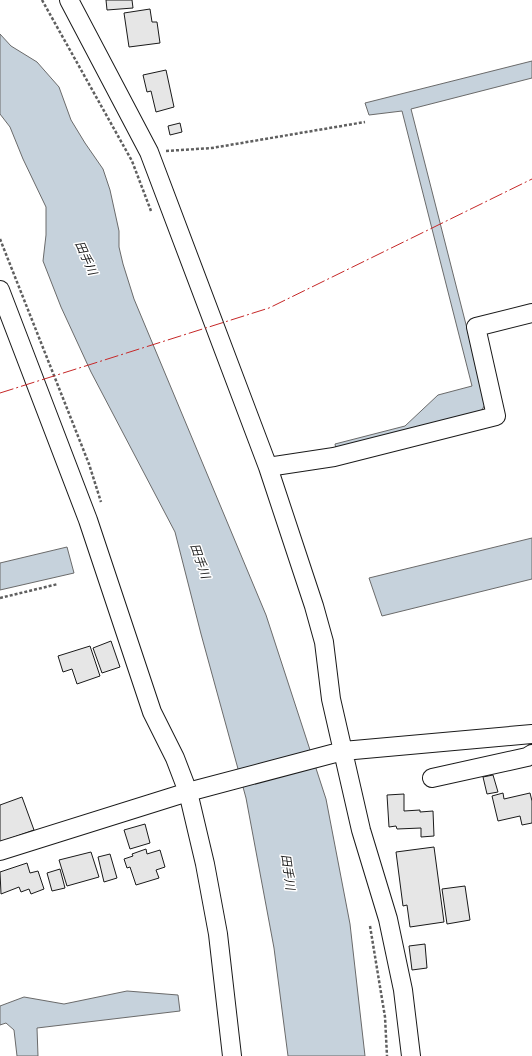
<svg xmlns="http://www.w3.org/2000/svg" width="532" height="1056" viewBox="0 0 532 1056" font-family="'Golos Text','Noto Sans JP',sans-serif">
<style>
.water{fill:#c6d2dc;stroke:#6a6a6a}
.building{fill:#e6e6e6;stroke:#1a1a1a}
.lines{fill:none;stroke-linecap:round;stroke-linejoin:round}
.minor-casing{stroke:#1a1a1a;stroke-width:20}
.path{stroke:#5f5f5f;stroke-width:2.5;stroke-dasharray:3 2;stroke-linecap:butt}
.minor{stroke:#fff;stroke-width:18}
.power{stroke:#c62828;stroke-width:1;stroke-dasharray:14 3 2 3;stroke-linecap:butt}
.labels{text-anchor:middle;stroke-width:3;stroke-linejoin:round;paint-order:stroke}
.water-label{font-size:12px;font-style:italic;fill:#1a1a1a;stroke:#fff}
</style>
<rect width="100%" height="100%" fill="#fff"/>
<path class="water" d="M 0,34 L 11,46 L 37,62 L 59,87 L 71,120 L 85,143 L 103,169 L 110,190 L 119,231 L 119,247 L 123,264 L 134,299 L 266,615 L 326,799 L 350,924 L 365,1056 L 288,1056 L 274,948 L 246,798 L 201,634 L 175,532 L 91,372 L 61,307 L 43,261 L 46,235 L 46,207 L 23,159 L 10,127 L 0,114 Z
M 532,61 L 532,78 L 411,109 L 486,403 L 480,413 L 336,449 L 335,444 L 405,426 L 438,395 L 472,386 L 402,111 L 369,115 L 365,103 Z
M 532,538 L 532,579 L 382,616 L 369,578 Z
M 67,547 L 74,573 L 0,590 L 0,563 Z
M 127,991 L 178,995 L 180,1011 L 37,1028 L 38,1056 L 17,1056 L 14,1030 L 6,1023 L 0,1025 L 0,1006 L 24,997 L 64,1004 Z"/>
<path class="building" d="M 106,0 L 132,0 L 133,8 L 107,10 Z
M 150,9 L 152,22 L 157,22 L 160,43 L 129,47 L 124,13 Z
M 166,70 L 174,107 L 156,112 L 151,91 L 147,92 L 143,75 Z
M 180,123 L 182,132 L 170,135 L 168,126 Z
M 111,641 L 120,667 L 102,673 L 93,648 Z
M 90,646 L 100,676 L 77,684 L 72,669 L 63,672 L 58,656 Z
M 493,775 L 498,792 L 487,794 L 483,777 Z
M 503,793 L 504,799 L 530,793 L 532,801 L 532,823 L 522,825 L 520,816 L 498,821 L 492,796 Z
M 404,794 L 404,811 L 420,810 L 420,812 L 433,811 L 434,836 L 421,837 L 421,828 L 397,829 L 396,826 L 389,827 L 387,795 Z
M 22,797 L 34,830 L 0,842 L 0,805 Z
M 145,824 L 150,843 L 130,849 L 124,830 Z
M 434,847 L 444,922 L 410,927 L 407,905 L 403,906 L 396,852 Z
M 146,849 L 147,854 L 160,850 L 165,867 L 156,870 L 159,878 L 136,885 L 130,867 L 127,868 L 124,859 L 133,856 L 132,854 Z
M 91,852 L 99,877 L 67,886 L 59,860 Z
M 110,854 L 117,878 L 104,882 L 98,857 Z
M 27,863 L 30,873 L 38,871 L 44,889 L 31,894 L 29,889 L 21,892 L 19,887 L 1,894 L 0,872 Z
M 60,869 L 65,888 L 52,891 L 47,873 Z
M 465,886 L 470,920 L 447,924 L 442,889 Z
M 425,944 L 427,968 L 412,970 L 409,946 Z"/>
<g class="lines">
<defs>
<path id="minor" d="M 69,0 L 149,152 L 268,467 L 314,606 L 324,642 L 331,699 L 361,830 L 388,919 L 403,990 L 411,1056
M 0,290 L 88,520 L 152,712 L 175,758 L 188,792 L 205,864 L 218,934 L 232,1056
M 268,467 L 334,457 L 496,416 L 476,327 L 532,313
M 432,778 L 527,757 L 532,754
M 0,851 L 188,792 L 343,751 L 532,734"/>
</defs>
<use href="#minor" class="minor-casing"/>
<path class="path" d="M 42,0 L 132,161 L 151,211
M 166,151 L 212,148 L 365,122
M 0,239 L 89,464 L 101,502
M 0,598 L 58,584
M 370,926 L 385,1017 L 387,1056"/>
<use href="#minor" class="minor"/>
<path class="power" d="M 0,393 L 269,308 L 532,179"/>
</g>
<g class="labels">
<g class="water-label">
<text transform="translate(86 258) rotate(66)" y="4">田手川</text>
<text transform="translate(200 561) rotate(71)" y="4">田手川</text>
<text transform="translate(288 872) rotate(82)" y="4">田手川</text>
</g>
</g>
</svg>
